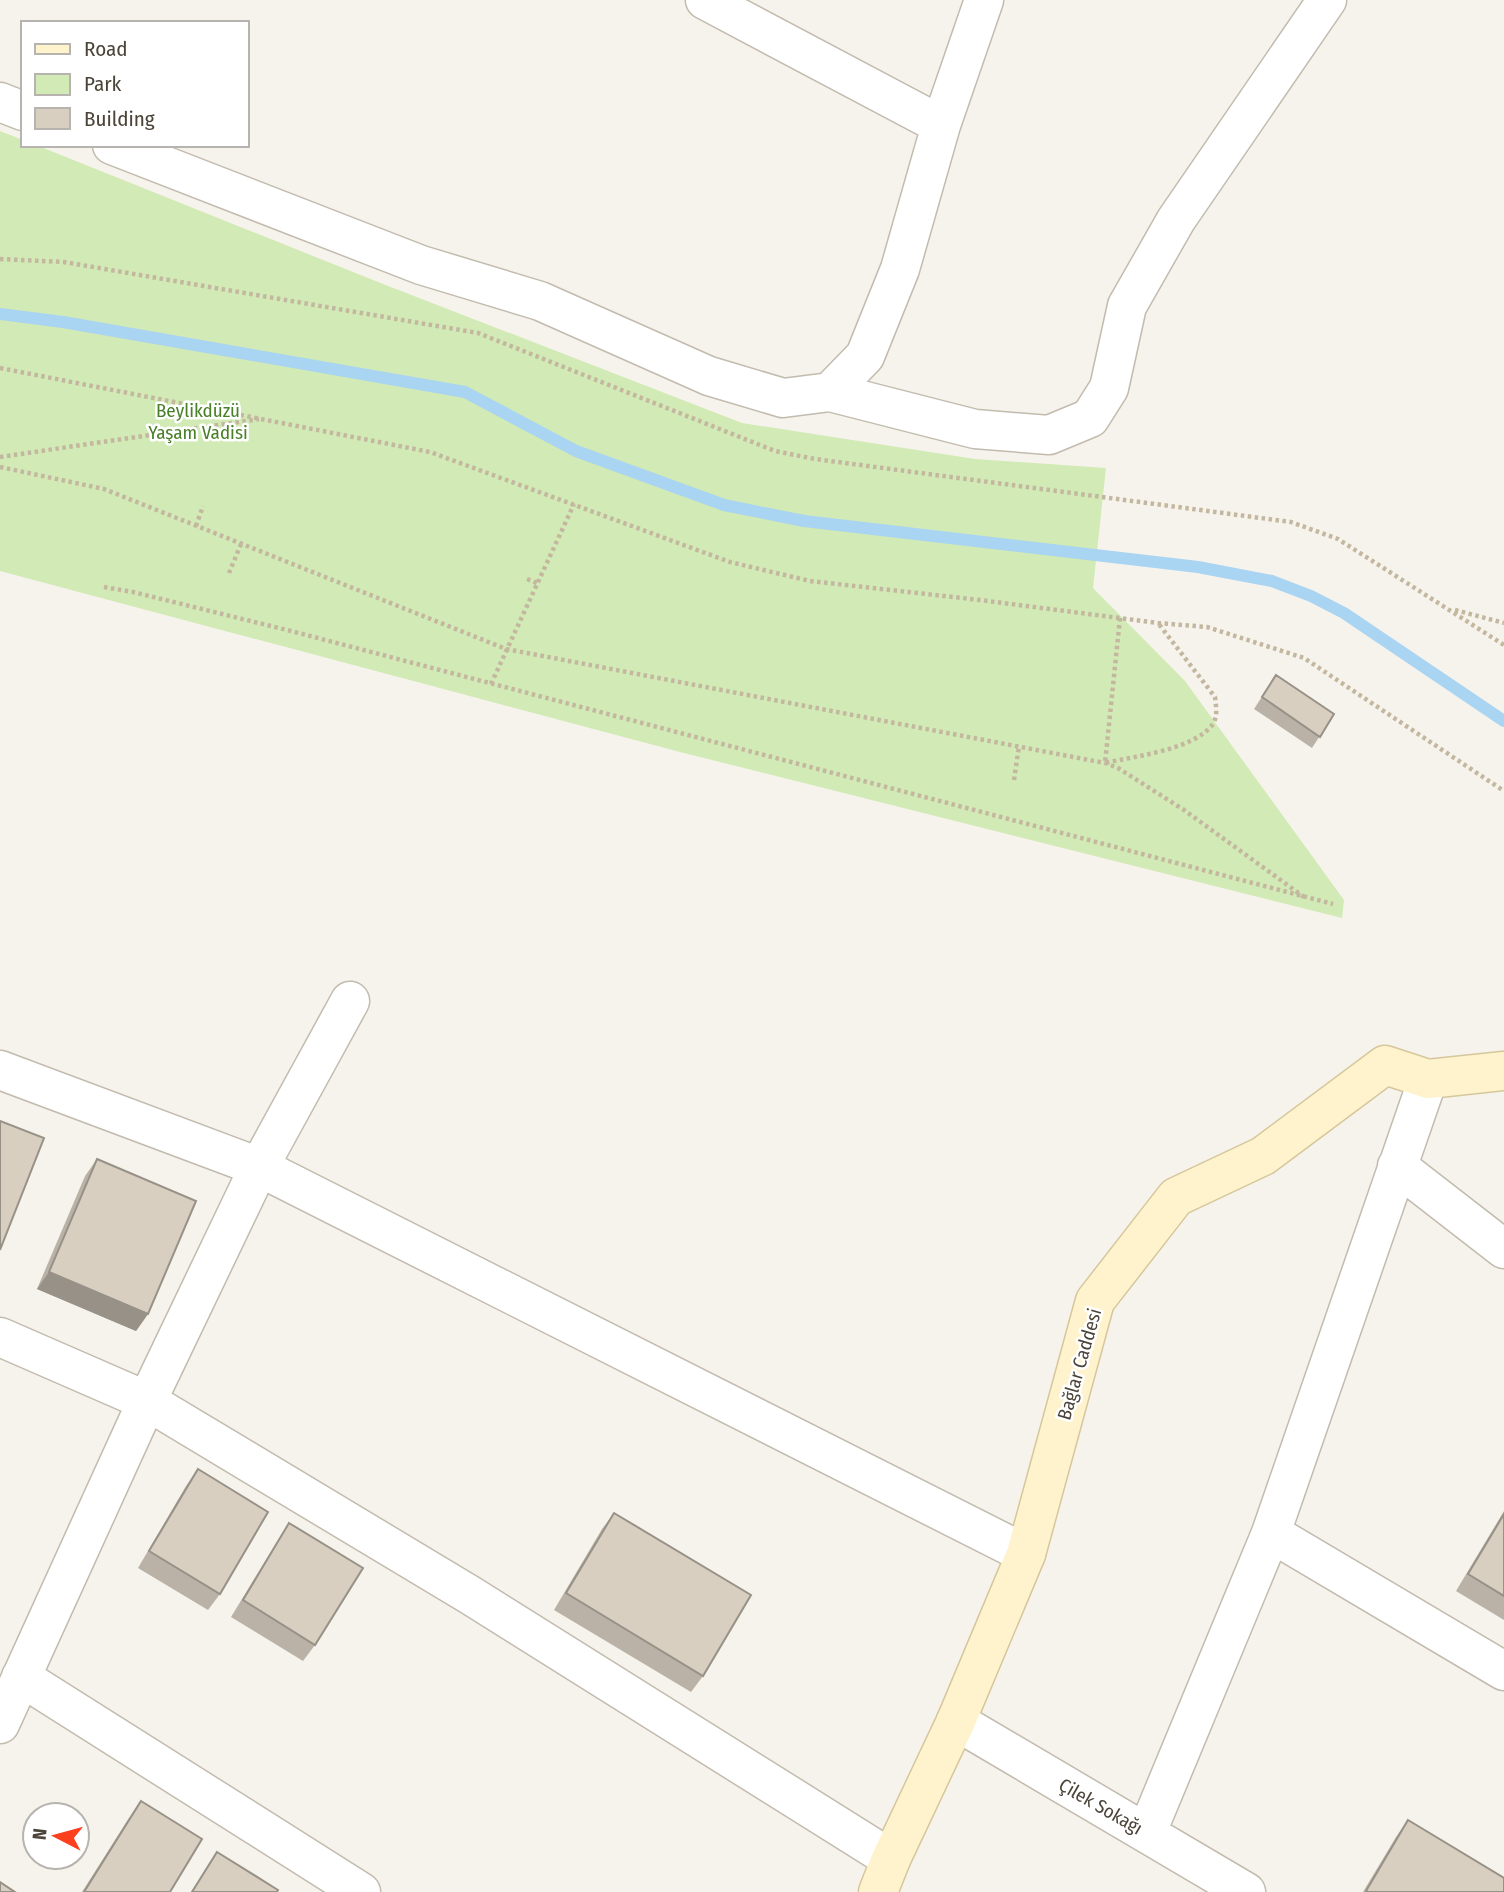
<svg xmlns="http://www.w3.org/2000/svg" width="1504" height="1892" viewBox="0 0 1504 1892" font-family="'Fira Sans Condensed',sans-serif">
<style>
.green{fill:#d2eab5}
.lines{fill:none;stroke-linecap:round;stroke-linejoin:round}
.stream{stroke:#a9d4f2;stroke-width:12}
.street-casing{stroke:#c2bbae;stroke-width:41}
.secondary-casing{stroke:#d6c79b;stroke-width:41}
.path{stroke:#c4b79f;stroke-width:4.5;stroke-dasharray:3.5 3.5;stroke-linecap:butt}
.street{stroke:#fff;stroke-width:38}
.secondary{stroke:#fff3cd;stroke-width:38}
.wall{fill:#bab2a6}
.shaded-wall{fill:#979187}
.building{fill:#d8cfc1;stroke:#979187;stroke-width:2}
.labels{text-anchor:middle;stroke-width:5;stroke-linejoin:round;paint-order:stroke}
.park-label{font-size:19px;fill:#4a7f2a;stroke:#fff}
.street-label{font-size:19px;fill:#4b4439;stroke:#fff}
</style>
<rect width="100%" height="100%" fill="#f6f3ec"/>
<path class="green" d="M 0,131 L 23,140 L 23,145 L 36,145 L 378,282 L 742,423 L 975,459 L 1106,468 L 1093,588 L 1185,681 L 1344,900 L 1342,918 L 680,752 L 0,571 Z"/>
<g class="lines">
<path class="stream" d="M 0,314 L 63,322 L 465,392 L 576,451 L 724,505 L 804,521 L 1198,567 L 1272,581 L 1311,596 L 1344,613 L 1504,721"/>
<defs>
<path id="street" d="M 705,0 L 941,125
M 0,102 L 23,111
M 112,145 L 421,265 L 540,301 L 709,376 L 783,398 L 830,392 L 865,356 L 900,269 L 941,125 L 984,0
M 830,392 L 975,429 L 1049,435 L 1090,418 L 1109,388 L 1127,306 L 1176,220 L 1327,0
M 0,1070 L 259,1167 L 1026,1554
M 1397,1166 L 1504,1249
M 0,1337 L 147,1401 L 470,1595 L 891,1859
M 1271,1533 L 1504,1671
M 21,1677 L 361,1892
M 956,1721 L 1246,1892
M 0,1724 L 147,1401 L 259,1167 L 350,1001
M 1147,1832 L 1271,1533 L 1428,1079"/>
<path id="secondary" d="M 878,1892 L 891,1859 L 956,1721 L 1026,1554 L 1095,1301 L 1176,1197 L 1263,1156 L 1385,1065 L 1428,1079 L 1504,1071"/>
</defs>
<use href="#street" class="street-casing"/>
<use href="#secondary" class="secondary-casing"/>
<path class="path" d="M 0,259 L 64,262 L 478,333 L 775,451 L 815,459 L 1291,522 L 1338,539 L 1504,645
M 0,368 L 430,452 L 730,562 L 810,581 L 980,600 L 1158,623 L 1207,627 L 1304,658 L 1504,791
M 0,457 L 259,419
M 0,467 L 104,489 L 506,649 L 1105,763 L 1118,768 L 1184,810 L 1304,897
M 196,526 L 203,506
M 229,573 L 241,544
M 527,579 L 537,583
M 104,587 L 133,592 L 291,631 L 1333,904
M 1455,610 L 1504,623
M 1120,618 L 1105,763 C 1135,756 1194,750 1213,724 C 1218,715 1216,706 1215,697 L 1158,623
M 491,684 L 574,504
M 1014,780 L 1019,746"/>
<use href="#street" class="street"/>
<use href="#secondary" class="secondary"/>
</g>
<path class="wall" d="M 1276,675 L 1334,714 L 1312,748 L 1254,709 Z
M 97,1159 L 148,1314 L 136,1331 L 37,1289 L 85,1176 Z
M 198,1469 L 220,1594 L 208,1610 L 138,1568 L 186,1486 Z
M 1504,1511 L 1504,1620 L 1456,1591 Z
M 614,1513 L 703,1676 L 691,1692 L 554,1610 L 602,1529 Z
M 289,1523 L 315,1645 L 303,1661 L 231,1617 L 278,1540 Z
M 141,1801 L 170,1892 L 82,1892 L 129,1818 Z
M 1408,1820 L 1504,1892 L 1363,1892 L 1396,1837 Z
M 217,1852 L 277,1892 L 191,1892 Z"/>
<path class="shaded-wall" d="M 49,1272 L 148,1314 L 136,1331 L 37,1289 Z"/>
<path class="building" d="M 1276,675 L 1334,714 L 1320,737 L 1262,697 Z
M 0,1121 L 44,1138 L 0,1250 Z
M 97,1159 L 196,1201 L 148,1314 L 49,1272 Z
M 198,1469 L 268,1512 L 220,1594 L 149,1551 Z
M 614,1513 L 751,1595 L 703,1676 L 566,1593 Z
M 1504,1514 L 1504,1596 L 1468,1574 Z
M 289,1523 L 363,1568 L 315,1645 L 243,1600 Z
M 141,1801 L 202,1839 L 170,1892 L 84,1892 Z
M 1408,1820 L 1504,1878 L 1504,1892 L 1368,1892 L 1366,1891 Z
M 217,1852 L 278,1890 L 277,1892 L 192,1892 Z
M 0,1882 L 15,1892 L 0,1892 Z"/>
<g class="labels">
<g class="park-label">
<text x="198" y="417">Beylikdüzü<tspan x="198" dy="22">Yaşam Vadisi</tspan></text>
</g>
<g class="street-label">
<text transform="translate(1079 1364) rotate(-74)" y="7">Bağlar Caddesi</text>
<text transform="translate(1101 1806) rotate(30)" y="7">Çilek Sokağı</text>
</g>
</g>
<rect x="21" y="21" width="228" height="126" fill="#ffffff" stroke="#b7b4b0" stroke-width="2"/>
<rect x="35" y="44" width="35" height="10" fill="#fff3cd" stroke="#b7b4b0" stroke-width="2"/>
<text x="84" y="56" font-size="21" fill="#4b4439">Road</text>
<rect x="35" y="74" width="35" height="21" fill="#d2eab5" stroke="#b7b4b0" stroke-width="2"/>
<text x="84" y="91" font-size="21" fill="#4b4439">Park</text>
<rect x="35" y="108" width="35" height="21" fill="#d8cfc1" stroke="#b7b4b0" stroke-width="2"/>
<text x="84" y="126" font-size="21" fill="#4b4439">Building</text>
<g transform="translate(56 1836) rotate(276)"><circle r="33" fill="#ffffff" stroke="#b7b4b0" stroke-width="2"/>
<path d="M0-5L12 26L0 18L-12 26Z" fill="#fc3f1d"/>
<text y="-10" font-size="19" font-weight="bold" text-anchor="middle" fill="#4b4439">N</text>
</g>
</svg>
